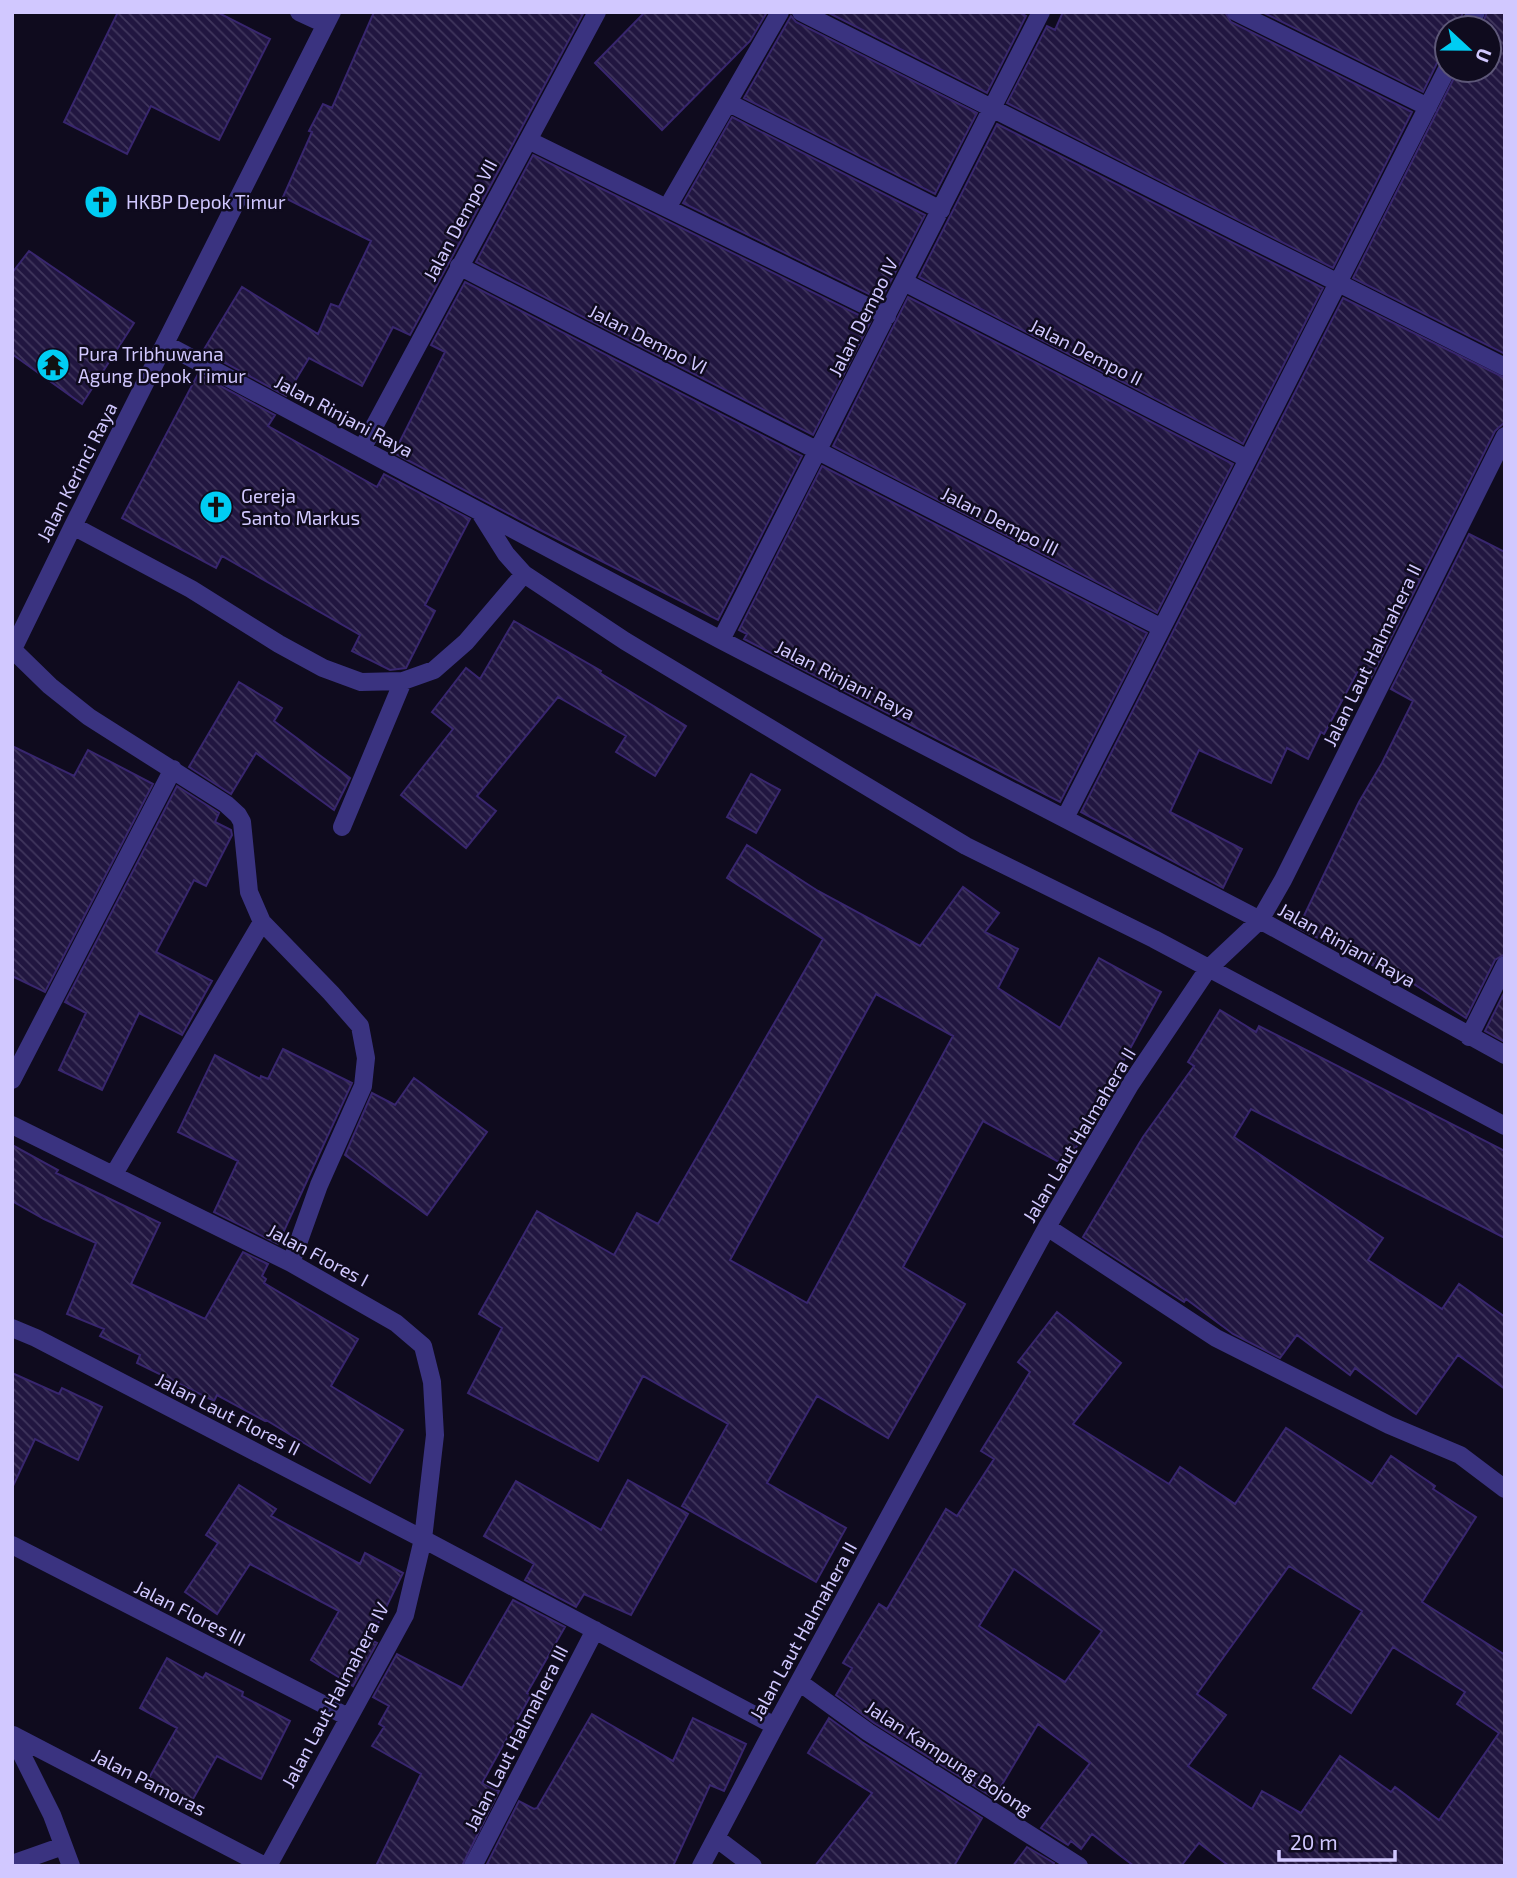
<svg xmlns="http://www.w3.org/2000/svg" width="1517" height="1878" viewBox="0 0 1517 1878" font-family="'Exo 2',sans-serif">
<style>
.building{fill:url(#building-back-hatch);stroke:#38266e;stroke-width:2;fill-rule:evenodd}
.lines{fill:none;stroke-linecap:round;stroke-linejoin:round}
.minor{stroke:#3a3380;stroke-width:18}
.labels{text-anchor:middle;stroke-width:5;stroke-linejoin:round;paint-order:stroke}
.poi-label{font-size:19px;fill:#d1c8ff;stroke:#0f0b1e;text-anchor:start}
.street-label{font-size:19px;fill:#d1c8ff;stroke:#0f0b1e}
</style>
<defs>
<pattern id="building-back-hatch" width="6" height="6" patternUnits="userSpaceOnUse" patternTransform="scale(1.75)"><rect width="6" height="6" fill="#211640"/><path d="M-1 5l2 2M0 0l6 6M5-1l2 2" fill="none" stroke="#40365d"/></pattern>
</defs>
<rect width="100%" height="100%" fill="#0f0b1e"/>
<path class="building" d="M 118,12 L 217,12 L 270,39 L 219,140 L 151,106 L 127,154 L 64,122 Z
M 374,12 L 584,12 L 410,335 L 393,327 L 362,386 L 309,358 L 286,396 L 203,351 L 242,287 L 318,334 L 331,304 L 339,307 L 371,241 L 283,197 L 312,132 L 309,131 L 323,104 L 332,108 Z
M 645,12 L 767,12 L 750,41 L 662,130 L 595,63 Z
M 827,12 L 1019,12 L 1026,16 L 987,93 Z
M 1063,12 L 1225,12 L 1231,22 L 1412,112 L 1333,268 L 1007,103 L 1047,26 L 1055,30 Z
M 1262,12 L 1463,12 L 1457,28 L 1447,28 L 1447,58 L 1437,63 L 1423,92 Z
M 1487,12 L 1505,12 L 1505,354 L 1353,278 L 1458,70 L 1489,70 L 1489,28 L 1481,28 Z
M 791,16 L 796,22 L 977,113 L 935,194 L 744,98 Z
M 732,117 L 925,215 L 881,300 L 683,203 Z
M 997,124 L 1323,288 L 1243,444 L 919,277 Z
M 533,155 L 871,321 L 813,435 L 476,262 Z
M 29,251 L 134,323 L 82,404 L 12,354 L 12,273 Z
M 465,282 L 802,456 L 718,620 L 536,528 L 394,453 L 445,352 L 431,345 Z
M 908,297 L 1233,464 L 1157,613 L 833,446 Z
M 1343,298 L 1505,378 L 1505,422 L 1495,431 L 1371,678 L 1358,671 L 1324,734 L 1321,732 L 1308,759 L 1287,748 L 1271,783 L 1199,750 L 1170,812 L 1242,849 L 1223,888 L 1081,812 Z
M 198,374 L 275,415 L 268,426 L 377,487 L 384,474 L 470,519 L 425,605 L 435,611 L 406,668 L 390,670 L 352,651 L 360,635 L 222,556 L 216,568 L 122,518 Z
M 822,466 L 1147,633 L 1060,802 L 744,639 L 747,634 L 739,630 Z
M 1469,534 L 1505,552 L 1505,954 L 1495,960 L 1466,1018 L 1377,960 L 1374,966 L 1298,928 L 1359,802 L 1382,763 L 1413,701 L 1391,689 Z
M 514,621 L 601,671 L 600,673 L 686,726 L 655,776 L 616,752 L 626,736 L 558,697 L 477,796 L 496,811 L 466,848 L 401,795 L 453,729 L 432,712 L 466,668 L 480,679 Z
M 239,682 L 282,708 L 274,721 L 350,778 L 334,810 L 256,753 L 231,794 L 189,767 Z
M 12,746 L 74,776 L 88,750 L 153,784 L 45,992 L 12,976 Z
M 751,774 L 780,790 L 756,833 L 727,817 Z
M 177,786 L 219,813 L 215,822 L 231,830 L 232,835 L 206,886 L 194,880 L 156,952 L 212,981 L 182,1035 L 139,1013 L 102,1090 L 59,1070 L 86,1013 L 65,1002 Z
M 747,845 L 818,891 L 920,946 L 963,887 L 999,913 L 985,932 L 1018,949 L 998,988 L 1060,1028 L 1099,958 L 1161,992 L 1066,1166 L 983,1121 L 903,1267 L 965,1304 L 888,1438 L 817,1396 L 767,1483 L 846,1528 L 816,1582 L 682,1506 L 728,1424 L 643,1376 L 598,1461 L 468,1393 L 502,1328 L 479,1314 L 537,1211 L 614,1255 L 637,1213 L 658,1224 L 823,939 L 727,878 ZM 876,994 L 953,1036 L 807,1303 L 730,1260 Z
M 1505,991 L 1505,1042 L 1485,1031 Z
M 1220,1010 L 1256,1032 L 1259,1026 L 1505,1151 L 1505,1238 L 1251,1109 L 1234,1137 L 1383,1238 L 1368,1260 L 1442,1309 L 1459,1284 L 1505,1317 L 1505,1389 L 1458,1355 L 1416,1414 L 1355,1368 L 1350,1375 L 1297,1335 L 1280,1358 L 1233,1334 L 1186,1299 L 1184,1302 L 1083,1237 L 1143,1137 L 1194,1066 L 1188,1062 Z
M 283,1049 L 352,1083 L 278,1244 L 214,1212 L 238,1161 L 178,1132 L 215,1055 L 260,1079 L 261,1076 L 268,1079 Z
M 414,1078 L 487,1132 L 427,1215 L 345,1155 L 372,1093 L 395,1105 Z
M 12,1145 L 58,1170 L 56,1173 L 160,1223 L 131,1284 L 205,1319 L 243,1252 L 268,1264 L 262,1276 L 266,1279 L 264,1283 L 358,1339 L 331,1386 L 403,1430 L 370,1483 L 266,1420 L 265,1421 L 217,1395 L 214,1401 L 137,1363 L 140,1355 L 100,1336 L 104,1329 L 67,1314 L 96,1243 L 44,1219 L 12,1201 Z
M 1057,1312 L 1121,1363 L 1073,1424 L 1169,1484 L 1180,1467 L 1235,1504 L 1286,1428 L 1372,1484 L 1391,1456 L 1435,1486 L 1433,1489 L 1476,1517 L 1422,1602 L 1505,1655 L 1505,1866 L 1229,1866 L 1199,1843 L 1181,1866 L 1134,1866 L 1092,1834 L 1081,1849 L 1071,1841 L 1068,1845 L 1041,1828 L 1090,1763 L 1038,1724 L 994,1798 L 874,1723 L 836,1695 L 852,1668 L 843,1663 L 879,1604 L 887,1609 L 946,1509 L 957,1516 L 994,1459 L 981,1451 L 1030,1372 L 1018,1362 ZM 1289,1566 L 1362,1611 L 1313,1688 L 1351,1713 L 1393,1647 L 1465,1692 L 1457,1704 L 1499,1733 L 1439,1820 L 1395,1787 L 1391,1792 L 1340,1756 L 1301,1813 L 1262,1791 L 1252,1809 L 1188,1766 L 1226,1715 L 1197,1694 ZM 1014,1569 L 1102,1631 L 1065,1682 L 979,1626 Z
M 12,1373 L 59,1394 L 62,1388 L 102,1407 L 78,1460 L 35,1439 L 12,1488 Z
M 628,1480 L 688,1514 L 631,1615 L 584,1594 L 576,1607 L 525,1580 L 534,1564 L 484,1536 L 516,1481 L 601,1530 Z
M 239,1485 L 276,1509 L 271,1516 L 360,1564 L 365,1553 L 403,1573 L 372,1636 L 371,1640 L 377,1643 L 353,1686 L 311,1660 L 339,1611 L 250,1564 L 217,1614 L 185,1592 L 218,1543 L 206,1535 Z
M 513,1600 L 565,1627 L 527,1693 L 531,1695 L 482,1783 L 499,1791 L 462,1866 L 376,1866 L 421,1774 L 372,1746 L 384,1727 L 379,1724 L 389,1706 L 373,1697 L 397,1654 L 462,1688 Z
M 167,1658 L 203,1678 L 206,1673 L 243,1692 L 242,1696 L 290,1721 L 261,1779 L 217,1756 L 188,1808 L 145,1785 L 177,1728 L 140,1708 Z
M 592,1714 L 673,1761 L 693,1718 L 746,1744 L 724,1791 L 710,1785 L 673,1866 L 486,1866 L 519,1801 L 534,1809 L 537,1808 Z
M 829,1718 L 862,1742 L 982,1818 L 954,1866 L 815,1866 L 872,1793 L 808,1753 Z
M 1027,1847 L 1054,1863 L 1052,1866 L 1013,1866 Z"/>
<g class="lines">
<path class="minor" d="M 299,12 L 325,24
M 801,12 L 1505,367
M 1236,12 L 1428,107
M 1468,28 L 1476,12
M 729,103 L 941,210
M 528,140 L 887,316
M 667,208 L 780,12
M 459,266 L 1162,628
M 904,282 L 1248,459
M 165,344 L 721,640 L 1260,920 L 1505,1055
M 362,449 L 597,12
M 479,511 L 506,554 L 524,574 L 625,641 L 966,846 L 1154,939 L 1505,1126
M 73,526 L 191,589 L 279,644 L 323,668 L 361,682 L 403,681 L 434,670 L 466,642 L 524,574
M 721,640 L 1041,12
M 12,649 L 50,686 L 89,717 L 226,804 L 238,815 L 242,822 L 249,892 L 262,922 L 331,993 L 360,1026 L 366,1058 L 363,1086 L 319,1185 L 291,1263
M 12,651 L 73,526 L 332,12
M 1065,818 L 1447,69
M 342,827 L 403,681
M 1469,1037 L 1505,965
M 12,1080 L 173,769
M 12,1125 L 291,1263 L 396,1323 L 423,1346 L 432,1382 L 435,1435 L 423,1539 L 405,1615 L 268,1866
M 114,1174 L 262,922
M 1047,1227 L 1216,1338 L 1389,1425 L 1460,1455 L 1505,1489
M 12,1328 L 36,1338 L 423,1539 L 775,1726
M 12,1545 L 348,1717
M 799,1682 L 868,1732 L 1079,1866
M 12,1735 L 52,1815 L 71,1866
M 13,1735 L 265,1866
M 716,1838 L 753,1866
M 12,1864 L 63,1846
M 473,1866 L 595,1630
M 701,1866 L 775,1726 L 1047,1227 L 1130,1085 L 1208,969 L 1260,920 L 1283,880 L 1505,436"/>
</g>
<defs>
<symbol id="church-disc" viewBox="-11 -11 22 22"><circle r="9.5" fill="#00cdf3" stroke="#0f0b1e"/><path d="M-1.2-6h2.4v3.5h3.3v2.4h-3.3V6h-2.4V-.1h-3.3v-2.4h3.3Z" fill="#111"/></symbol>
<symbol id="temple-disc" viewBox="-11 -11 22 22"><circle r="9.5" fill="#00cdf3" stroke="#0f0b1e"/><path d="M0-6L5-2H3V0L6.5 2.5H4V6H1.5V3h-3V6H-4V2.5H-6.5L-3 0V-2H-5Z" fill="#111"/></symbol>
</defs>
<g fill-rule="evenodd">
<use href="#church-disc" x="82" y="183" width="38" height="38"/>
<use href="#temple-disc" x="34" y="346" width="38" height="38"/>
<use href="#church-disc" x="197" y="488" width="38" height="38"/>
</g>
<g class="labels">
<g class="poi-label">
<text x="126" y="209">HKBP Depok Timur</text>
<text x="78" y="361">Pura Tribhuwana<tspan x="78" dy="22">Agung Depok Timur</tspan></text>
<text x="241" y="503">Gereja<tspan x="241" dy="22">Santo Markus</tspan></text>
</g>
<g class="street-label">
<text transform="translate(460 220) rotate(-62)" y="7">Jalan Dempo VII</text>
<text transform="translate(863 317) rotate(-63)" y="7">Jalan Dempo IV</text>
<text transform="translate(648 339) rotate(27)" y="7">Jalan Dempo VI</text>
<text transform="translate(1086 352) rotate(27)" y="7">Jalan Dempo II</text>
<text transform="translate(344 416) rotate(28)" y="7">Jalan Rinjani Raya</text>
<text transform="translate(77 472) rotate(-63)" y="7">Jalan Kerinci Raya</text>
<text transform="translate(1000 521) rotate(27)" y="7">Jalan Dempo III</text>
<text transform="translate(1372 655) rotate(-64)" y="7">Jalan Laut Halmahera II</text>
<text transform="translate(845 680) rotate(27)" y="7">Jalan Rinjani Raya</text>
<text transform="translate(1347 945) rotate(29)" y="7">Jalan Rinjani Raya</text>
<text transform="translate(1079 1135) rotate(-59)" y="7">Jalan Laut Halmahera II</text>
<text transform="translate(318 1255) rotate(28)" y="7">Jalan Flores I</text>
<text transform="translate(228 1414) rotate(27)" y="7">Jalan Laut Flores II</text>
<text transform="translate(190 1613) rotate(27)" y="7">Jalan Flores III</text>
<text transform="translate(803 1631) rotate(-61)" y="7">Jalan Laut Halmahera II</text>
<text transform="translate(335 1695) rotate(-62)" y="7">Jalan Laut Halmahera IV</text>
<text transform="translate(516 1738) rotate(-63)" y="7">Jalan Laut Halmahera III</text>
<text transform="translate(949 1758) rotate(33)" y="7">Jalan Kampung Bojong</text>
<text transform="translate(149 1782) rotate(27)" y="7">Jalan Pamoras</text>
</g>
</g>
<rect width="1517" height="1878" fill="none" stroke="#d1c8ff" stroke-width="28"/>
<g transform="translate(1468 49) rotate(112)"><circle r="33" fill="#0f0b1e" stroke="#5d5778" stroke-width="2"/>
<path d="M0-5L12 26L0 18L-12 26Z" fill="#00cdf3"/>
<text y="-10" font-size="19" font-weight="bold" text-anchor="middle" fill="#d1c8ff">U</text>
</g>
<path d="M1279 1850v10h116v-10" fill="none" stroke="#d1c8ff" stroke-width="3.5"/>
<text x="1290" y="1850" font-size="21" fill="#d1c8ff" stroke="#0f0b1e" stroke-width="5" paint-order="stroke">20 m</text>
</svg>
